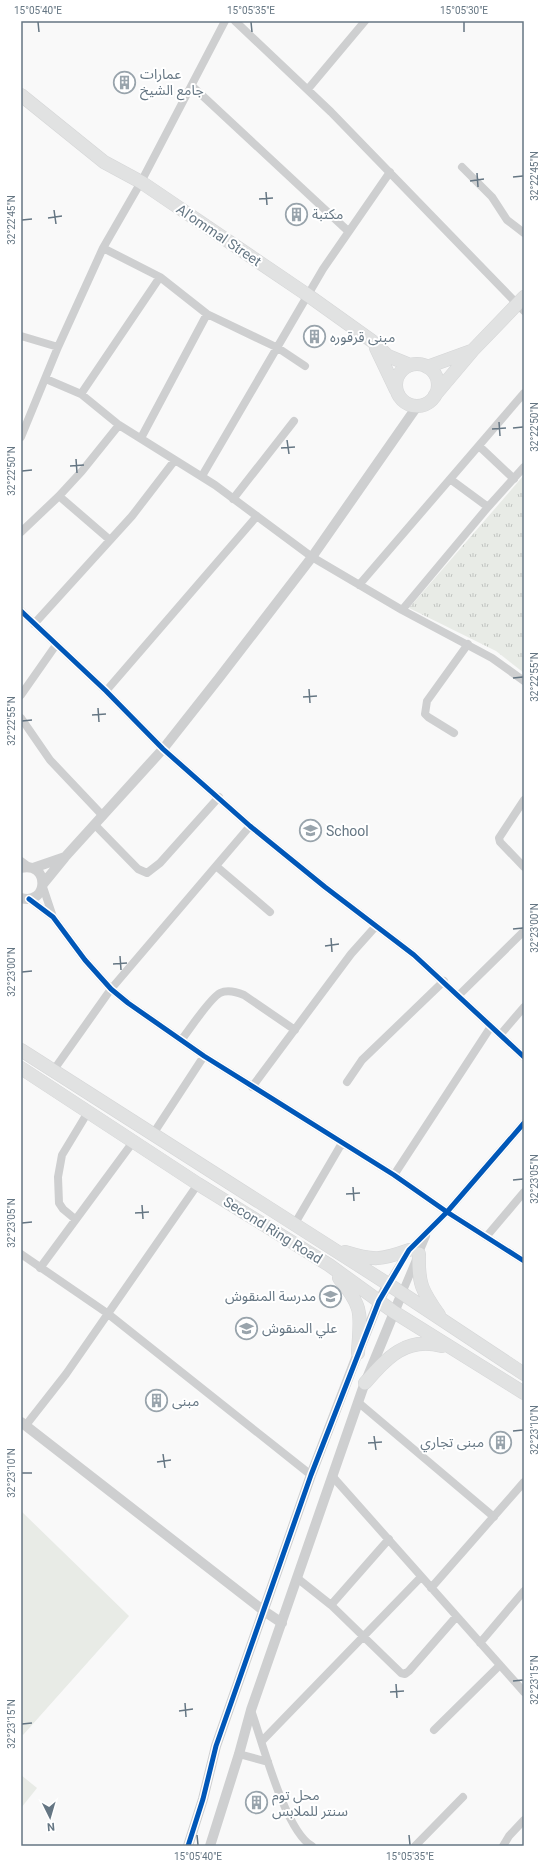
<svg xmlns="http://www.w3.org/2000/svg" width="545" height="1867" viewBox="0 0 545 1867" font-family="Roboto,'Noto Sans Arabic',sans-serif">
<style>
.green{fill:#e8ebe6}
.park{fill:url(#park-tufts)}
.lines{fill:none;stroke-linecap:round;stroke-linejoin:round}
.primary-casing{stroke:#d5d6d7;stroke-width:14}
.minor{stroke:#cecfd0;stroke-width:8}
.tertiary{stroke:#cecfd0;stroke-width:10}
.primary{stroke:#e1e2e2;stroke-width:13}
.cycleway-casing{stroke:#fff;stroke-width:8}
.cycleway{stroke:#0057b8;stroke-width:5}
.ticks{fill:none;stroke:#657683;stroke-width:1.5}
.labels{text-anchor:middle;stroke-width:4;stroke-linejoin:round;paint-order:stroke}
.poi-label{font-size:14px;fill:#657683;stroke:#fff;text-anchor:start}
.street-label{font-size:14px;fill:#657683;stroke:#fff}
.neatline{fill:none;stroke:#657683;stroke-width:1.5}
.ticks-label{font-size:10px;text-anchor:middle;fill:#657683}
</style>
<defs>
<pattern id="park-tufts" width="24" height="20" patternUnits="userSpaceOnUse"><rect width="24" height="20" fill="#e8ebe6"/><path d="M3 7l-1-3M5 7V3M7 7l1-3M15 17l-1-3M17 17v-4M19 17l1-3" fill="none" stroke="#c0c3c0"/></pattern>
</defs>
<rect width="100%" height="100%" fill="#f9f9f9"/>
<path class="green" d="M 21,1511 L 129,1616 L 23,1735 L 21,1733 Z
M 21,1775 L 37,1788 L 21,1808 Z"/>
<path class="park" d="M 524,475 L 524,673 L 496,651 L 409,608 Z"/>
<g class="lines">
<defs>
<path id="primary" d="M 21,95 L 104,162 L 141,182 L 309,296 L 372,341 L 388,356 L 410,365
M 376,348 L 396,390
M396 385a21 21 0 1 1 42 0a21 21 0 1 1-42 0Z
M 427,367 L 471,351
M 435,395 L 473,350 L 524,297
M 21,1050 L 388,1284 L 524,1374
M 21,1068 L 198,1184 L 329,1265 L 394,1312 L 524,1393
M 345,1252 C 374,1261 381,1260 409,1250
M 419,1254 C 418,1284 422,1291 439,1315
M 339,1278 C 365,1309 360,1315 358,1353
M 365,1383 C 387,1358 406,1336 442,1346"/>
</defs>
<use href="#primary" class="primary-casing"/>
<path class="minor" d="M 235,21 L 331,112 L 524,311
M 192,86 L 348,231
M 308,89 L 365,21
M 462,167 L 492,197 L 507,220 L 524,233
M 103,248 L 160,277 L 207,314 L 278,348 L 305,366
M 21,336 L 58,347
M 46,379 L 81,394 L 119,425 L 215,485 L 312,557 L 402,610 L 492,658 L 524,681
M 81,394 L 160,277
M 21,437 L 58,347 L 103,248 L 141,182 L 225,21
M 141,438 L 207,314
M 479,446 L 514,479
M 202,476 L 323,269 L 390,172
M 450,479 L 488,507
M 59,496 L 110,540
M 233,499 L 294,421
M 21,532 L 59,496 L 82,471 L 119,425
M 359,585 L 524,393
M 402,610 L 488,507 L 524,467
M 21,611 L 106,691 L 163,749 L 250,826 L 325,887 L 414,955 L 524,1057
M 34,624 L 132,516 L 175,460
M 106,691 L 257,516
M 21,695 L 56,645
M 21,718 L 50,760 L 103,816
M 454,733 L 428,717 L 425,714 L 427,701 L 468,644
M 524,800 L 499,838 L 500,842 L 524,867
M 95,825 L 138,869 L 147,873 L 160,863 L 219,797
M 21,861 L 29,867
M 216,866 L 270,912
M 43,887 L 53,917
M 29,899 L 53,917 L 85,960 L 111,989 L 128,1003 L 204,1056 L 394,1175 L 447,1212 L 524,1261
M 459,995 L 524,931
M 500,1035 L 524,1007
M 182,1039 C 190,1029 210,998 220,993 C 228,989 237,992 244,995 L 295,1030
M 53,1071 L 111,989 L 250,826
M 347,1082 L 362,1060 L 444,981
M 252,1087 L 351,954 L 376,926
M 153,1134 L 204,1056
M 394,1175 L 490,1028
M 75,1219 L 63,1209 L 59,1203 L 58,1177 L 62,1155 L 88,1112
M 294,1225 L 342,1143
M 486,1237 L 524,1192
M 21,1254 L 107,1313 L 311,1475
M 40,1268 L 133,1142
M 388,1284 L 409,1250 L 447,1212 L 524,1123
M 402,1293 L 426,1236
M 359,1403 L 494,1517
M 26,1425 L 66,1374 L 198,1184
M 333,1477 L 524,1692
M 297,1578 L 331,1605 L 401,1673 L 405,1674 L 409,1671 L 456,1617
M 431,1588 L 524,1482
M 331,1605 L 389,1539
M 480,1643 L 524,1591
M 251,1710 C 262,1741 285,1831 312,1846
M 434,1730 L 500,1665
M 262,1741 L 421,1577
M 239,1754 L 268,1762
M 415,1846 L 463,1797
M 503,1846 L 509,1836 L 524,1820"/>
<path class="tertiary" d="M 21,868 C 50,861 49,906 21,898
M 33,868 L 65,857
M 43,884 L 65,857 L 163,749 L 219,678 L 312,557 L 418,405
M 21,1422 L 264,1611 L 282,1623
M 188,1846 L 203,1799 L 216,1746 L 311,1475 L 358,1353 L 379,1301 L 388,1284
M 210,1846 L 239,1754 L 251,1710 L 363,1388 L 402,1293"/>
<use href="#primary" class="primary"/>
<defs>
<path id="cycleway" d="M 21,611 L 106,691 L 163,749 L 250,826 L 325,887 L 414,955 L 524,1057
M 29,899 L 53,917 L 85,960 L 111,989 L 128,1003 L 204,1056 L 394,1175 L 447,1212 L 524,1261
M 188,1846 L 203,1799 L 216,1746 L 311,1475 L 379,1301 L 409,1250 L 447,1212 L 524,1123"/>
</defs>
<use href="#cycleway" class="cycleway-casing"/>
<use href="#cycleway" class="cycleway"/>
</g>
<path class="ticks" d="M 38,22 L 39,32M 251,22 L 252,32M 464,22 L 464,32M 477,173 L 478,187M 513,177 L 523,176M 470,181 L 484,179M 266,192 L 267,205M 259,199 L 273,198M 54,210 L 56,224M 48,218 L 62,216M 22,220 L 32,219M 499,422 L 500,436M 513,428 L 523,427M 492,429 L 506,428M 287,440 L 289,454M 281,448 L 295,447M 76,459 L 77,473M 70,466 L 84,465M 22,471 L 32,470M 513,678 L 523,677M 309,689 L 310,703M 303,697 L 317,696M 98,708 L 99,722M 92,715 L 106,714M 22,721 L 32,720M 513,929 L 523,928M 331,938 L 332,952M 325,946 L 339,944M 120,956 L 121,970M 113,964 L 127,963M 22,972 L 32,971M 513,1180 L 523,1179M 353,1187 L 354,1201M 346,1194 L 360,1193M 142,1205 L 143,1219M 135,1213 L 149,1212M 22,1223 L 32,1222M 513,1431 L 523,1430M 374,1436 L 376,1450M 368,1443 L 382,1442M 163,1454 L 165,1468M 157,1462 L 171,1460M 22,1473 L 32,1473M 513,1681 L 523,1680M 396,1684 L 397,1698M 390,1692 L 404,1691M 185,1703 L 186,1717M 179,1711 L 193,1709M 22,1724 L 32,1723M 197,1835 L 198,1845M 409,1835 L 410,1845"/>
<defs>
<symbol id="building-ring" viewBox="-11 -11 22 22"><circle r="9.5" fill="#fff" stroke="#99a4ac" stroke-width="1.5"/><path d="M-4-6H4V6H1V3H-1V6H-4ZM-2.5-4.3h1.7v1.8h-1.7ZM.8-4.3h1.7v1.8H.8ZM-2.5-1h1.7V.8h-1.7ZM.8-1h1.7V.8H.8Z" fill="#99a4ac"/></symbol>
<symbol id="school-ring" viewBox="-11 -11 22 22"><circle r="9.5" fill="#fff" stroke="#99a4ac" stroke-width="1.5"/><path d="M0-5L7-2L0 1L-7-2ZM-4 1L0 2.5L4 1V4Q0 6-4 4Z" fill="#99a4ac"/></symbol>
</defs>
<g fill-rule="evenodd">
<use href="#building-ring" x="112" y="70" width="25" height="25"/>
<use href="#building-ring" x="284" y="202" width="25" height="25"/>
<use href="#building-ring" x="302" y="324" width="25" height="25"/>
<use href="#school-ring" x="298" y="818" width="25" height="25"/>
<use href="#school-ring" x="318" y="1284" width="25" height="25"/>
<use href="#school-ring" x="234" y="1316" width="25" height="25"/>
<use href="#building-ring" x="144" y="1388" width="25" height="25"/>
<use href="#building-ring" x="488" y="1430" width="25" height="25"/>
<use href="#building-ring" x="244" y="1790" width="25" height="25"/>
</g>
<g class="labels">
<g class="poi-label">
<text x="140" y="79">عمارات<tspan x="140" dy="16">جامع الشيخ</tspan></text>
<text x="312" y="219">مكتبة</text>
<text x="330" y="342">مبنى قرقوره</text>
<text x="326" y="836">School</text>
<text x="316" y="1301" text-anchor="end">مدرسة المنقوش</text>
<text x="262" y="1333">علي المنقوش</text>
<text x="172" y="1406">مبنى</text>
<text x="484" y="1447" text-anchor="end">مبنى تجاري</text>
<text x="272" y="1800">محل توم<tspan x="272" dy="16">سنتر للملابس</tspan></text>
</g>
<g class="street-label">
<text transform="translate(219 235) rotate(34)" y="5">Al'ommal Street</text>
<text transform="translate(273 1230) rotate(32)" y="5">Second Ring Road</text>
</g>
</g>
<rect width="545" height="1867" fill="none" stroke="#ffffff" stroke-width="44"/>
<g transform="translate(50 1817) rotate(175)" stroke="#ffffff" stroke-width="3" paint-order="stroke">
<path d="M0-3L7 15L0 10L-7 15Z" fill="#657683"/>
<text y="-6" font-size="11" font-weight="bold" text-anchor="middle" fill="#657683">N</text>
</g>
<rect x="22" y="22" width="501" height="1823" class="neatline"/>
<g class="ticks-label">
<text x="38" y="14">15°05'40"E</text>
<text x="251" y="14">15°05'35"E</text>
<text x="464" y="14">15°05'30"E</text>
<text transform="translate(534 176) rotate(-90)" y="4">32°22'45"N</text>
<text transform="translate(11 220) rotate(-90)" y="4">32°22'45"N</text>
<text transform="translate(534 427) rotate(-90)" y="4">32°22'50"N</text>
<text transform="translate(11 471) rotate(-90)" y="4">32°22'50"N</text>
<text transform="translate(534 677) rotate(-90)" y="4">32°22'55"N</text>
<text transform="translate(11 721) rotate(-90)" y="4">32°22'55"N</text>
<text transform="translate(534 928) rotate(-90)" y="4">32°23'00"N</text>
<text transform="translate(11 972) rotate(-90)" y="4">32°23'00"N</text>
<text transform="translate(534 1179) rotate(-90)" y="4">32°23'05"N</text>
<text transform="translate(11 1223) rotate(-90)" y="4">32°23'05"N</text>
<text transform="translate(534 1430) rotate(-90)" y="4">32°23'10"N</text>
<text transform="translate(11 1473) rotate(-90)" y="4">32°23'10"N</text>
<text transform="translate(534 1680) rotate(-90)" y="4">32°23'15"N</text>
<text transform="translate(11 1724) rotate(-90)" y="4">32°23'15"N</text>
<text x="198" y="1860">15°05'40"E</text>
<text x="410" y="1860">15°05'35"E</text>
</g>
</svg>
